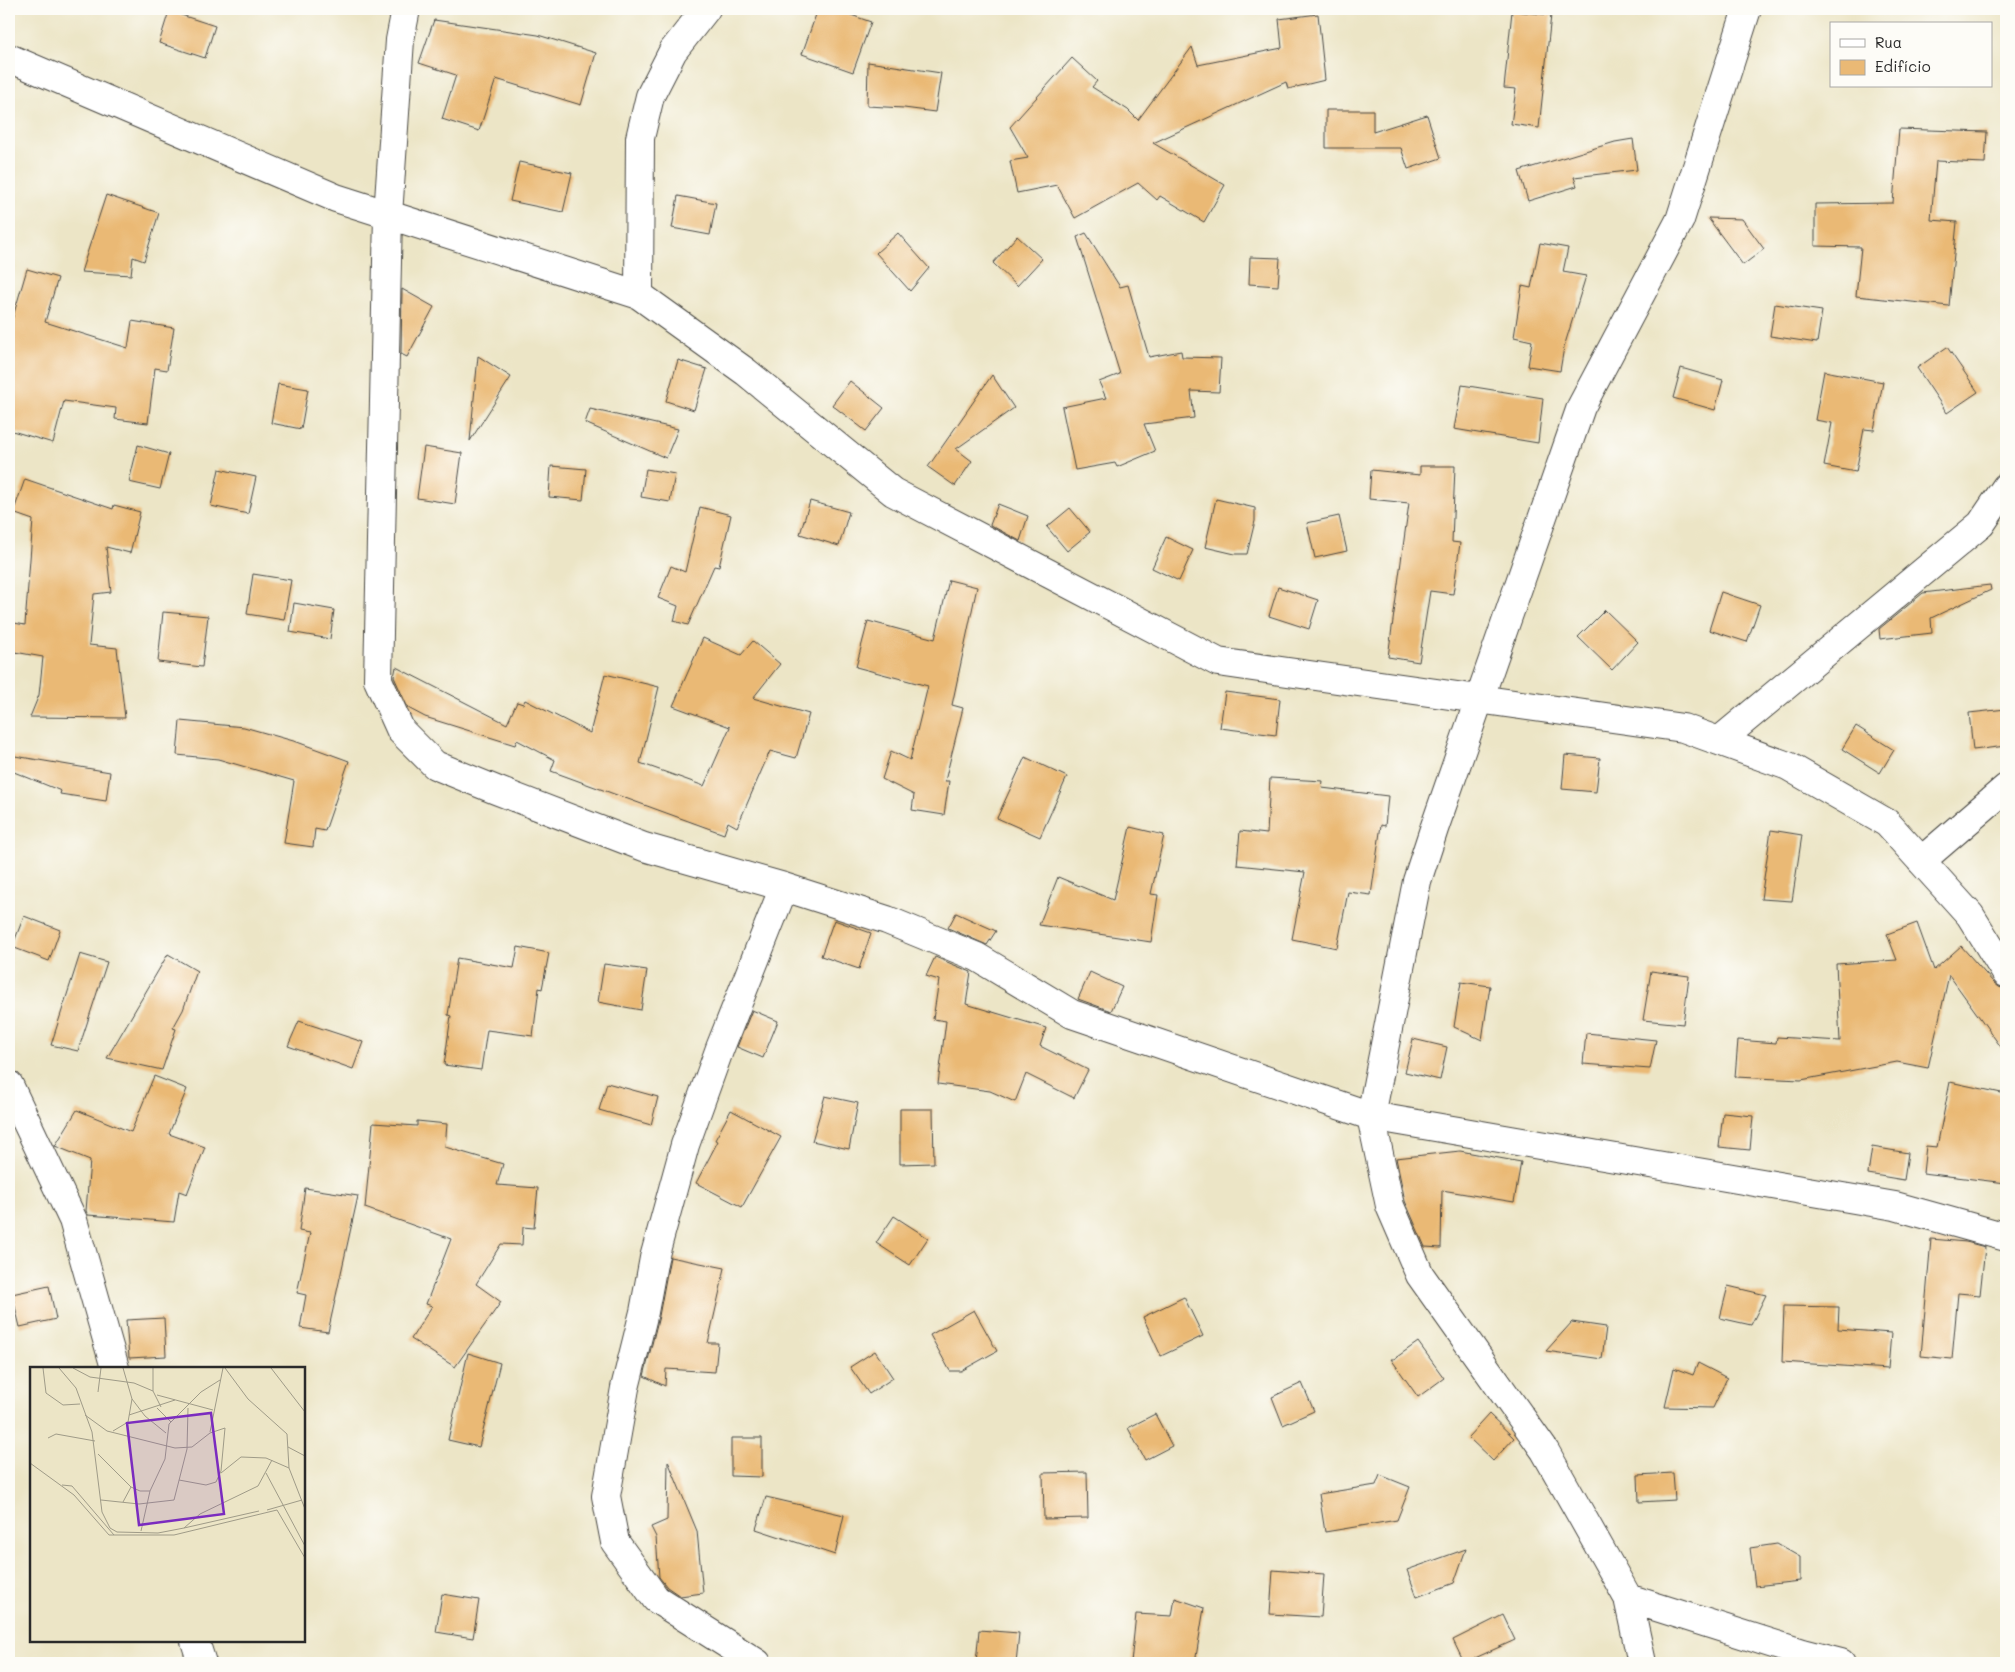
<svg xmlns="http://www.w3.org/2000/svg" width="2015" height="1672" viewBox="0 0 2015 1672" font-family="Mali,sans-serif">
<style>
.building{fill:#eab975}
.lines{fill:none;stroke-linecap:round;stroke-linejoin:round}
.minor-casing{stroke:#484742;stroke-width:30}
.minor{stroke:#fff;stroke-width:28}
.inset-road{fill:none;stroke:#9f9b88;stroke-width:1}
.view{fill:#7b2cbf;fill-opacity:0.15;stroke:#7b2cbf;stroke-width:2.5}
.inset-edge{fill:none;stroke:#2b2b2b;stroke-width:2.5}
</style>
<rect width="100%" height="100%" fill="#fdfcf7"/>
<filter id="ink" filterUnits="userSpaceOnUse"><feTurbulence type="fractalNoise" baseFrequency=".02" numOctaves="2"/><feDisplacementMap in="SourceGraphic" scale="10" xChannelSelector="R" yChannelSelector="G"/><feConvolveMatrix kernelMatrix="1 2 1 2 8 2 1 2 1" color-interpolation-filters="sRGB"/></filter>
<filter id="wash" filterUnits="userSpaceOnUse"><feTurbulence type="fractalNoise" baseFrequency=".0096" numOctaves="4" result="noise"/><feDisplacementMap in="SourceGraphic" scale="20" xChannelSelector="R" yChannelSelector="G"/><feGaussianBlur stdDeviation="1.12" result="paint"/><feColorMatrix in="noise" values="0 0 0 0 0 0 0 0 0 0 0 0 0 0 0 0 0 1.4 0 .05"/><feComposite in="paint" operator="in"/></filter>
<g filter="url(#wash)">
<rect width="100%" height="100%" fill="#ece5c6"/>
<g id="blocks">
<path class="building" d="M 818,9 L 834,9 L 871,22 L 853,72 L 802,54 Z
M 169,11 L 215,26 L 205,58 L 159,43 Z
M 1512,11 L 1551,15 L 1539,128 L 1511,124 L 1516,89 L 1504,88 Z
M 1318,14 L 1325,80 L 1288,89 L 1286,82 L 1153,143 L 1225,185 L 1204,222 L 1160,196 L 1157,200 L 1138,183 L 1075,218 L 1057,185 L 1017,193 L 1010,161 L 1028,158 L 1010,127 L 1072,58 L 1097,81 L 1092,87 L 1128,110 L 1138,120 L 1192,47 L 1198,65 L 1282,48 L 1279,19 Z
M 434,20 L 538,35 L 596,53 L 581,105 L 496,79 L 479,131 L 442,119 L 456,75 L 419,63 Z
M 868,62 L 941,73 L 935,112 L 904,108 L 867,106 Z
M 1326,110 L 1373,110 L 1373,132 L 1427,115 L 1441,158 L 1408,169 L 1401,148 L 1326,148 Z
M 1899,129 L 1987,132 L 1985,163 L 1936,161 L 1931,220 L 1957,222 L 1949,306 L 1856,296 L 1861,247 L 1815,246 L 1815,204 L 1893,203 Z
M 1633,139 L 1637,170 L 1574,177 L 1577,186 L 1528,201 L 1519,171 L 1615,142 Z
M 519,162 L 572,173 L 563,212 L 510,201 Z
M 106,195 L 159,213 L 144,261 L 133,257 L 131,275 L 81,272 Z
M 678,196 L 716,203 L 710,235 L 672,228 Z
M 1708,218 L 1742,219 L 1764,249 L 1743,265 Z
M 898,233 L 929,268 L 910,291 L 876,253 Z
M 1086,233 L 1120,287 L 1128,285 L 1149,357 L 1181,351 L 1182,357 L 1221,358 L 1219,392 L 1191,391 L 1194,418 L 1144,424 L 1155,451 L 1117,467 L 1115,463 L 1075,470 L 1062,407 L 1106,398 L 1099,382 L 1120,374 L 1077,237 Z
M 1017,236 L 1042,259 L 1017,286 L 993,263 Z
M 1540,243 L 1568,248 L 1563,272 L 1586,276 L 1564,347 L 1560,371 L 1528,366 L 1532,341 L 1514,337 L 1522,286 L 1531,288 Z
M 1250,257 L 1280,258 L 1278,286 L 1249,284 Z
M 27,269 L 58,278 L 45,322 L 128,348 L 132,321 L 174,328 L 167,370 L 155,368 L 148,423 L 115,419 L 116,408 L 64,401 L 53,443 L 9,430 L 9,323 L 12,320 Z
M 402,289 L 434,307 L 407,357 L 401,354 Z
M 1775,304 L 1822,311 L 1817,343 L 1770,336 Z
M 1947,347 L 1978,392 L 1947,413 L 1917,368 Z
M 478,356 L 511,377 L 470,441 Z
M 678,360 L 707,369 L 694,410 L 666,401 Z
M 1681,368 L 1723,380 L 1715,410 L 1673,398 Z
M 1824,371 L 1883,382 L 1874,430 L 1864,429 L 1856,472 L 1824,466 L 1832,423 L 1815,420 Z
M 992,375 L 1014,408 L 956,449 L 972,461 L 955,486 L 928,467 Z
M 850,381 L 884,408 L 866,431 L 832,405 Z
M 278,384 L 308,389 L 301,429 L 271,423 Z
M 1462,385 L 1543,398 L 1538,443 L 1454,429 Z
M 590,409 L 678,429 L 666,458 L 585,423 Z
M 138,445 L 169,454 L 160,489 L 129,482 Z
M 424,447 L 462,453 L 455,504 L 417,498 Z
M 551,466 L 586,469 L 583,500 L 549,497 Z
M 1420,466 L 1455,466 L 1452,542 L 1460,543 L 1453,594 L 1430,591 L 1419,662 L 1388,657 L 1409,503 L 1369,499 L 1371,470 L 1420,475 Z
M 219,469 L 256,477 L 248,514 L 211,506 Z
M 646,469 L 675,474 L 670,502 L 641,497 Z
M 25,479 L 113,509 L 114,505 L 140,512 L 130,553 L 106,547 L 111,592 L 94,594 L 89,645 L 117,648 L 125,718 L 30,717 L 39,695 L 43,657 L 9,651 L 9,622 L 25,625 L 33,520 L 13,513 Z
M 1216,499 L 1255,508 L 1255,521 L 1247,554 L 1235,554 L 1205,547 Z
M 810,501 L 849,512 L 839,546 L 800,534 Z
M 998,504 L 1028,516 L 1020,541 L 990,525 Z
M 700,507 L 731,515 L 719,567 L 714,566 L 688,625 L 674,621 L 678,606 L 658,598 L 671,566 L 685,572 Z
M 1070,508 L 1090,532 L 1067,551 L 1047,527 Z
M 1339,516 L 1347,551 L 1315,558 L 1307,523 Z
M 1166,537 L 1193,550 L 1179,581 L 1152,568 Z
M 253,574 L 291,580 L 284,620 L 247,614 Z
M 949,580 L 977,587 L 952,705 L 963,708 L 945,781 L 949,781 L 944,815 L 912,810 L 914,795 L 882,779 L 891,751 L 910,760 L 928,686 L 856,667 L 868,621 L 935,639 Z
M 1990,585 L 1991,590 L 1931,618 L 1932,633 L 1880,639 L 1879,629 L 1923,593 Z
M 1278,587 L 1318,600 L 1309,629 L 1269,616 Z
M 1721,592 L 1760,605 L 1747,642 L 1709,630 Z
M 294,603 L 334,610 L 330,639 L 290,632 Z
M 1605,610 L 1638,642 L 1612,670 L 1578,637 Z
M 163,612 L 208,616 L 202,667 L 158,662 Z
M 703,638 L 741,655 L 753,641 L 780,664 L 753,698 L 809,714 L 796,758 L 770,751 L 737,827 L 728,822 L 724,834 L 551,771 L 555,760 L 517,740 L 515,745 L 425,717 L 408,708 L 394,677 L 396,667 L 507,724 L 517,702 L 523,704 L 525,700 L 590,733 L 605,674 L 659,687 L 640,763 L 704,786 L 730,727 L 673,706 Z
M 1225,692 L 1280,699 L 1276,735 L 1220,728 Z
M 2006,709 L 2006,746 L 1973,750 L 1969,713 Z
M 180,721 L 244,727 L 297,742 L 349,761 L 325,831 L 315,829 L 313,847 L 284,843 L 294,781 L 218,759 L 177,755 Z
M 1856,726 L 1894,750 L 1880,773 L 1842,749 Z
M 9,755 L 110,772 L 106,801 L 60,794 L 61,791 L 9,770 Z
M 1565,755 L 1600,758 L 1596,792 L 1562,789 Z
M 1025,757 L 1067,777 L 1040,837 L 997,818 Z
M 1270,778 L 1323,781 L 1322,788 L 1388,796 L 1385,826 L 1381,825 L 1371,895 L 1348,892 L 1337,948 L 1292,939 L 1305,872 L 1237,865 L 1240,831 L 1267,834 Z
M 1130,827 L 1164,835 L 1151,894 L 1158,895 L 1151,942 L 1039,925 L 1058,877 L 1113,900 Z
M 1771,830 L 1802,835 L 1792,901 L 1761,899 Z
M 956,913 L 996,931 L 987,945 L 948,928 Z
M 24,916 L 60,930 L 49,961 L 12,947 Z
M 834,920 L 871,933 L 859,969 L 821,956 Z
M 1917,923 L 1934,970 L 1961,946 L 1993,982 L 1999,987 L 2006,989 L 2006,1054 L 1949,975 L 1928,1068 L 1897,1062 L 1801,1080 L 1735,1077 L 1738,1040 L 1776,1043 L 1777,1037 L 1840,1041 L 1836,964 L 1897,960 L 1887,934 Z
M 518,947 L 549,953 L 542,989 L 539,988 L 533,1036 L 487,1030 L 481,1070 L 444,1065 L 451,1016 L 448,1015 L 457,958 L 514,968 Z
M 80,954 L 107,962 L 78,1051 L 51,1045 Z
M 168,954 L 197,971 L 183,1010 L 173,1028 L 176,1029 L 162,1070 L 107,1058 Z
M 935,957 L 971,972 L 966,1004 L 1046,1028 L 1040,1046 L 1088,1070 L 1074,1098 L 1026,1074 L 1015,1102 L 990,1091 L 938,1084 L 946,1021 L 933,1019 L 939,980 L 926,976 Z
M 604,964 L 647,970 L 641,1010 L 598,1002 Z
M 1651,971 L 1689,976 L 1683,1024 L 1643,1020 Z
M 1090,972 L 1122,987 L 1111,1011 L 1078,999 Z
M 1461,982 L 1490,986 L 1482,1040 L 1454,1027 Z
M 752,1010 L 778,1021 L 763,1058 L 737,1047 Z
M 299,1021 L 363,1042 L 353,1069 L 288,1046 Z
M 1586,1033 L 1656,1040 L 1650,1069 L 1583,1064 Z
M 1413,1039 L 1447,1047 L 1440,1080 L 1405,1072 Z
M 154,1076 L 187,1089 L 169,1134 L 205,1147 L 187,1194 L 179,1191 L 174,1222 L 88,1215 L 86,1211 L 90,1160 L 55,1146 L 77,1110 L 131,1132 Z
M 1950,1082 L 2006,1094 L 2006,1183 L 1923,1173 L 1926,1146 L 1937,1147 Z
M 607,1083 L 658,1097 L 651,1125 L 599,1110 Z
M 825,1096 L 858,1103 L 849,1149 L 812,1141 Z
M 900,1109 L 933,1109 L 934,1163 L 900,1164 Z
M 731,1110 L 781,1137 L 742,1207 L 696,1183 L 718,1141 L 715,1140 Z
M 1723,1113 L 1753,1116 L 1750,1150 L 1719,1147 Z
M 417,1121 L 447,1124 L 445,1147 L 503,1164 L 497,1185 L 538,1188 L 534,1228 L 523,1227 L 522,1245 L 501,1244 L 476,1284 L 501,1302 L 455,1367 L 411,1339 L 432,1306 L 426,1304 L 451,1239 L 365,1208 L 373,1123 L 417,1126 Z
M 1872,1147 L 1908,1153 L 1904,1180 L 1868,1174 Z
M 1460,1151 L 1521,1162 L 1514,1202 L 1442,1190 L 1441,1248 L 1425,1247 L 1405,1201 L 1396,1158 Z
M 305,1188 L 358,1196 L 328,1332 L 300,1328 L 306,1295 L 297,1293 L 310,1233 L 299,1231 Z
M 894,1216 L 928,1238 L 910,1265 L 876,1243 Z
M 1931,1239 L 1966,1242 L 1985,1247 L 1980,1295 L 1958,1293 L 1952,1359 L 1921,1356 Z
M 670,1257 L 725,1268 L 708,1343 L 718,1343 L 715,1372 L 666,1369 L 665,1386 L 644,1376 L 659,1316 Z
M 49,1286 L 56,1319 L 20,1327 L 12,1294 Z
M 1728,1286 L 1766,1295 L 1751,1325 L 1720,1318 Z
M 1184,1297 L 1203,1336 L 1161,1356 L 1143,1317 Z
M 1784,1306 L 1839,1307 L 1838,1329 L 1891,1333 L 1888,1369 L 1782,1362 Z
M 974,1310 L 997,1351 L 961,1371 L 950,1371 L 930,1335 Z
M 164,1318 L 166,1356 L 129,1358 L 126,1320 Z
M 1572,1322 L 1606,1327 L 1602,1359 L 1546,1351 Z
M 1418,1342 L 1444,1378 L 1418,1397 L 1391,1359 L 1394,1359 Z
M 875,1351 L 893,1378 L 869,1394 L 850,1367 Z
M 468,1353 L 500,1363 L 479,1447 L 448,1440 Z
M 1698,1363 L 1727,1378 L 1713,1408 L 1665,1407 L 1674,1368 L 1693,1375 Z
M 1302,1383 L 1314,1411 L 1283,1425 L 1272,1397 Z
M 1155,1414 L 1172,1446 L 1145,1460 L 1128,1428 Z
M 1489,1414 L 1514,1438 L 1493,1461 L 1468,1437 Z
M 731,1438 L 762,1438 L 762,1477 L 731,1476 Z
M 668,1461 L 697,1531 L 703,1593 L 680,1596 L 667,1587 L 659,1577 L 656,1537 L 651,1527 L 667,1520 Z
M 1087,1472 L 1088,1518 L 1044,1519 L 1043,1473 Z
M 1673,1473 L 1675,1500 L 1639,1502 L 1638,1475 Z
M 1380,1475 L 1410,1487 L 1397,1520 L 1325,1532 L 1319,1494 L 1376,1485 Z
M 766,1497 L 844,1515 L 835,1555 L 756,1529 Z
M 1777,1544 L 1800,1557 L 1800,1581 L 1755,1586 L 1750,1548 Z
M 1466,1549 L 1454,1583 L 1417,1597 L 1407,1570 Z
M 1273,1570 L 1324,1574 L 1321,1617 L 1270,1614 Z
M 442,1594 L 479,1600 L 473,1638 L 436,1632 Z
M 1175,1598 L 1204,1608 L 1195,1663 L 1131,1663 L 1136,1614 L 1172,1616 Z
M 1503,1615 L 1515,1640 L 1464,1663 L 1453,1640 Z
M 979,1630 L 1019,1633 L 1016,1663 L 976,1663 Z"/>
</g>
</g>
<g filter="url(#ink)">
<use href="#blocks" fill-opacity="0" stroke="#484742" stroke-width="1"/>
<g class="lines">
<defs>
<path id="minor" d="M 406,9 L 400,40 L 388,215 L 378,680 L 401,731 L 435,765 L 496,790 L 644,847 L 784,887 L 887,920 L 977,957 L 1072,1014 L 1371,1116 L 1895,1206 L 2006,1237
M 9,58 L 336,198 L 639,295 L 746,372 L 893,492 L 1218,662 L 1683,728 L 1788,766 L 1887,823 L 1970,915 L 2006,973
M 639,295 L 640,138 L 650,96 L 673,51 L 706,9
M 1719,741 L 1981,524 L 2006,487
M 1921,861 L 2006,788
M 9,1085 L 73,1220 L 115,1368
M 1628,1598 L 1802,1653 L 1841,1663
M 195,1641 L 202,1663
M 757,1663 L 656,1599 L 615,1542 L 606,1496 L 625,1388 L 644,1312 L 654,1258 L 685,1145 L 720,1048 L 784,887
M 1642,1663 L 1628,1598 L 1545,1451 L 1420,1275 L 1390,1206 L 1371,1116 L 1417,881 L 1434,829 L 1581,407 L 1680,220 L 1747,9"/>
</defs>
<use href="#minor" class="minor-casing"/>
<use href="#minor" class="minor"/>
</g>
</g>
<g transform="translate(30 1367)">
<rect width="275" height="275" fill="#ece5c6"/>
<path class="inset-road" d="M 13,1 L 16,26 L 33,38 L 50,37M 29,1 L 46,21 L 62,65 L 72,145 L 80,161 L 87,165 L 128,166 L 154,161 L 170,147 L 228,119 L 242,93M 43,1 L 60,10 L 104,16 L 123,24 L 131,40M 93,1 L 102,32 L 115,49 L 136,66M 195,1 L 218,32 L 257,67 L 259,101 L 275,142M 241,1 L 275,45M 123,24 L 123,1M 68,25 L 71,1M 127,28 L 183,43M 127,41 L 141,55M 55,48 L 77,64 L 145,81 L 162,80 L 180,66 L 195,61 L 191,104 L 186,115 L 176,118 L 149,113M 99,48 L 145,33M 83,64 L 98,55 L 102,32M 180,65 L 193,1M 18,71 L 26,67 L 65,74M 258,80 L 275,89M 68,87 L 101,120 L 110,124 L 120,124M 0,96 L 44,128 L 79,168 L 144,168 L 247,143 L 275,191M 191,106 L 211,90 L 236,91 L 259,101M 236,106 L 275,179M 32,118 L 42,119 L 84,168M 71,133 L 109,137 L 144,133 L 157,82 L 158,41M 93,135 L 101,120M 237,143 L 272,133M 154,161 L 229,144M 111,164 L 120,124 L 135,92 L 139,57 L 171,25 L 190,13"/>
<path class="view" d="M 181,46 L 194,147 L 109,158 L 97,56 Z"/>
<rect width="275" height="275" class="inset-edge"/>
</g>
<rect width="2015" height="1672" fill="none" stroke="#fdfcf7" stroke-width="30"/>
<rect x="1830" y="22" width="162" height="65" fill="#fdfcf7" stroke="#a9a8a5"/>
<rect x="1840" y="39" width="25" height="8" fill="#ffffff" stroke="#a9a8a5"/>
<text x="1875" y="48" font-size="15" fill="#2b2b2b">Rua</text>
<rect x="1840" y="60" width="25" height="15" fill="#eab975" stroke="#a9a8a5"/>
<text x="1875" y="72" font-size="15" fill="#2b2b2b">Edifício</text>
</svg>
